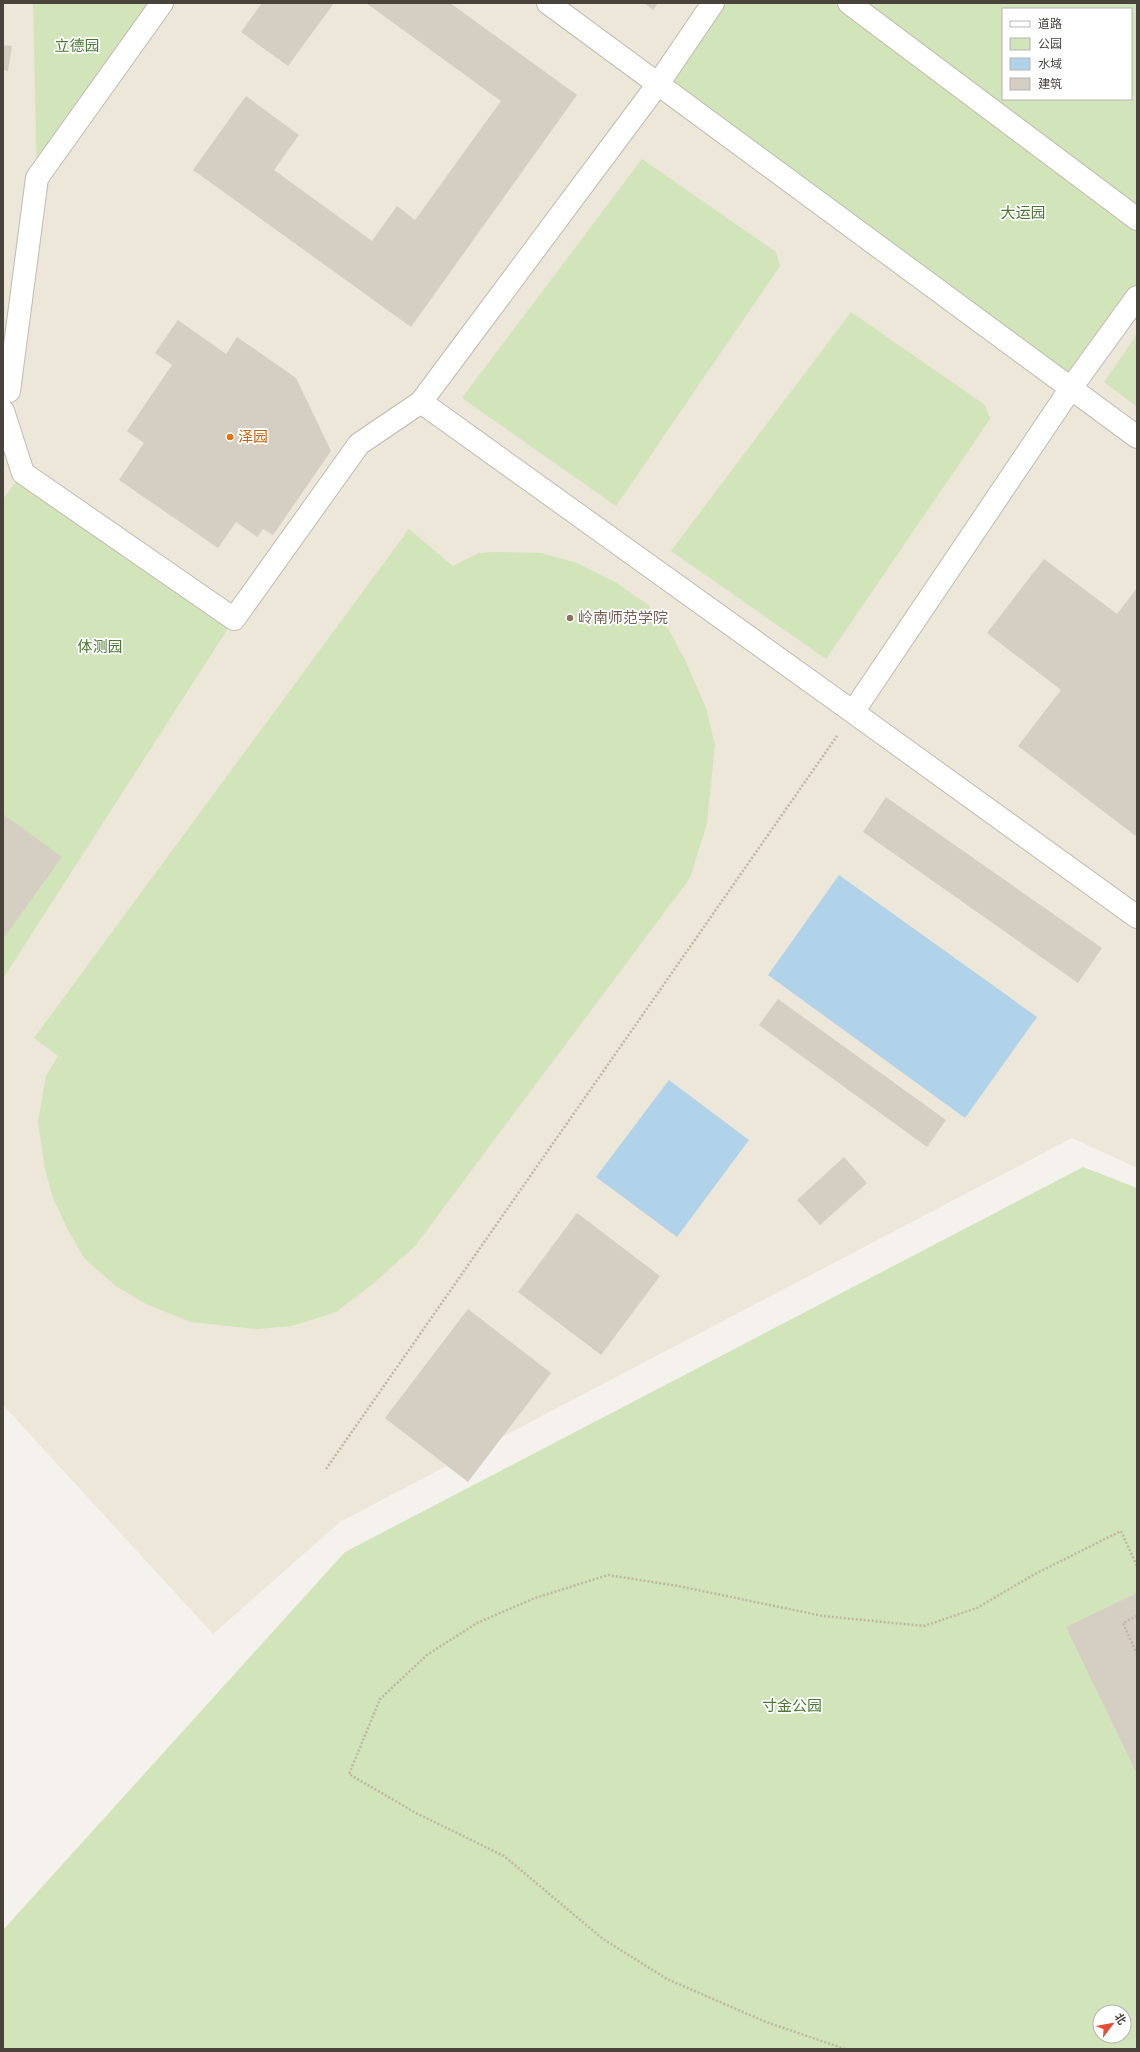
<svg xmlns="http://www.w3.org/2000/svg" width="1140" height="2052" viewBox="0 0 1140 2052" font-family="Jost,'Noto Sans SC',sans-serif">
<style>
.education{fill:#ece7d8;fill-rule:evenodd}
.green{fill:#d1e4ba;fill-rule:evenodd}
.water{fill:#b1d3ea}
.building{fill:#d5cec3}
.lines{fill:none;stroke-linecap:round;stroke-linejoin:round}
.street-casing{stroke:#c0bab0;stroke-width:24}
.path{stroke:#c0b6a3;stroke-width:2.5;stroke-dasharray:2 2;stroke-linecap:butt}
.street{stroke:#fff;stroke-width:22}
.food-dot{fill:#e8710a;stroke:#fff;stroke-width:1.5}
.education-dot{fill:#8d6e63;stroke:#fff;stroke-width:1.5}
.labels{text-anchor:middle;stroke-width:3.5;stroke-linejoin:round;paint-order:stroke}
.park-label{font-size:15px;fill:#4c7633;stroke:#fff}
.food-label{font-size:15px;fill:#c56008;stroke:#fff;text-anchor:start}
.education-label{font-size:15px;fill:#785e54;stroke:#fff;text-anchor:start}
</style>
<rect width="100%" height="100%" fill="#f5f2ed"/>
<path class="education" d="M 3,3 L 1137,3 L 1137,1168 L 1072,1138 L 340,1522 L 213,1634 L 3,1405 ZM 1003,9 L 1131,9 L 1131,99 L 1003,99 Z"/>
<path class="green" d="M 33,3 L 162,3 L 37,178 Z
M 713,3 L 1137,3 L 1137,297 L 1071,388 L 658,84 ZM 1003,9 L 1131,9 L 1131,99 L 1003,99 Z
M 642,159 L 776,252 L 780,266 L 616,506 L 462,398 Z
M 851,312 L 985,405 L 990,419 L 826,659 L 671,551 Z
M 1137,334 L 1137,407 L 1104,382 Z
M 23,473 L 234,619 L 4,977 L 3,499 Z
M 409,529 L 453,566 L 479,553 L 494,552 L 541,553 L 577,563 L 615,582 L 648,605 L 669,630 L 686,662 L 706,708 L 715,745 L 707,823 L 690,878 L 415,1246 L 374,1283 L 336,1312 L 292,1326 L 257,1329 L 191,1322 L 146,1304 L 116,1286 L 84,1258 L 68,1230 L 53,1198 L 45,1169 L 38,1121 L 46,1076 L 58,1056 L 34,1038 Z
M 1083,1167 L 1137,1188 L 1137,2049 L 3,2049 L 3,1930 L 345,1552 ZM 1100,2012 L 1124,2012 L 1124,2036 L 1100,2036 Z"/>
<path class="water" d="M 839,875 L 1037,1017 L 965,1118 L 768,975 Z
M 669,1080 L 749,1140 L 677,1237 L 596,1177 Z"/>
<path class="building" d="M 262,3 L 334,3 L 288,66 L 241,32 Z
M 366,3 L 450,3 L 577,95 L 411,327 L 193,170 L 246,96 L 299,135 L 274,170 L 372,241 L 397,206 L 415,220 L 501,101 Z
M 644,3 L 658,3 L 653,10 Z
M 3,45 L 12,46 L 8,71 L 3,70 Z
M 178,320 L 226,354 L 237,337 L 296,378 L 331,451 L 273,535 L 263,529 L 257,537 L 236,522 L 218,548 L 119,480 L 144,443 L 127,431 L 172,365 L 155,353 Z
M 1044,559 L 1117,614 L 1137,588 L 1137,837 L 1018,746 L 1061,690 L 987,633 Z
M 886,797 L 1102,948 L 1078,983 L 863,832 Z
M 3,814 L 62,857 L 3,939 Z
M 778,999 L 946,1120 L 927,1147 L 759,1025 Z
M 844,1157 L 867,1183 L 820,1225 L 797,1200 Z
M 577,1213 L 660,1276 L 601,1355 L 518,1292 Z
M 468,1309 L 551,1373 L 468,1482 L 385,1418 Z
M 1137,1593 L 1137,1774 L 1066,1627 Z"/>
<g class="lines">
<defs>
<path id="street" d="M 548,3 L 1137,437
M 713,3 L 658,84 L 421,402 L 853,712 L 1071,388 L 1137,297
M 849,3 L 1137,219
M 9,391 L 37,178 L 162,3
M 3,411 L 23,473 L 234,619 L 359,444 L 421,402
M 853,712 L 1137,917"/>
</defs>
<use href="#street" class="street-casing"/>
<path class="path" d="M 326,1469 L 837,736
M 1137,1616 L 1123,1623 L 1137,1654
M 845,2049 L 766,2022 L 667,1979 L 603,1939 L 504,1856 L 416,1813 L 349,1774 L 380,1699 L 427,1655 L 477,1623 L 535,1598 L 608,1575 L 678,1586 L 823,1616 L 924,1626 L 977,1608 L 1033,1575 L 1121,1531 L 1137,1566"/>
<use href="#street" class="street"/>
</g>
<circle class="food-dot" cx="230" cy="437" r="4"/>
<circle class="education-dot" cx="570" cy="618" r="4"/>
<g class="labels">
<g class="park-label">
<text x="77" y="51">立德园</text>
<text x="1023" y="218">大运园</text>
<text x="100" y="652">体测园</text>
<text x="792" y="1711">寸金公园</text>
</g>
<g class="food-label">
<text x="238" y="442">泽园</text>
</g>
<g class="education-label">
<text x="578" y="623">岭南师范学院</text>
</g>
</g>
<rect width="1140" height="2052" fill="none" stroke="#49433b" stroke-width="8"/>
<rect x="1002" y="8" width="130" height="92" fill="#ffffff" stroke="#b6b4b1"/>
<rect x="1010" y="21" width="20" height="6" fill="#ffffff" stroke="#b6b4b1"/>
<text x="1038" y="28" font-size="12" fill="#49433b">道路</text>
<rect x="1010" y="38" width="20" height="12" fill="#d1e4ba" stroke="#b6b4b1"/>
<text x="1038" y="48" font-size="12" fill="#49433b">公园</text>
<rect x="1010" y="58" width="20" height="12" fill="#b1d3ea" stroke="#b6b4b1"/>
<text x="1038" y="68" font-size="12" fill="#49433b">水域</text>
<rect x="1010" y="78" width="20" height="12" fill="#d5cec3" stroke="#b6b4b1"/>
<text x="1038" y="88" font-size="12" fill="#49433b">建筑</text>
<g transform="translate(1112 2024) rotate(58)"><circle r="19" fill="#ffffff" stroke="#b6b4b1"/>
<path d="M0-3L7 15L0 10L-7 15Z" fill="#e44f35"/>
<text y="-6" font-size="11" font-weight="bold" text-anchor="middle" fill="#49433b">北</text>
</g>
</svg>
